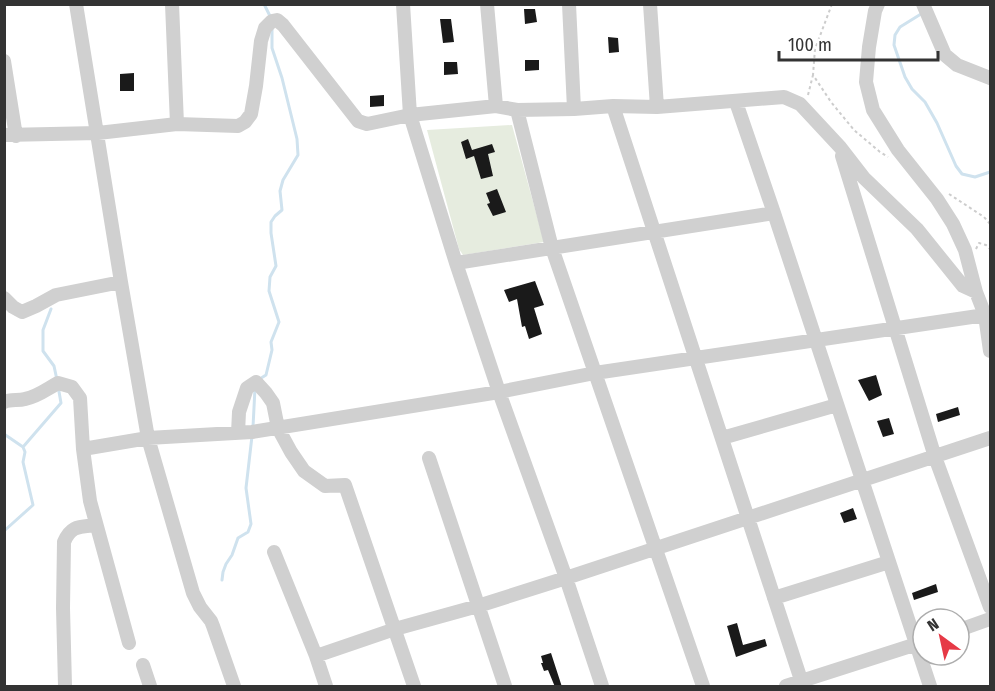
<svg xmlns="http://www.w3.org/2000/svg" width="995" height="691" viewBox="0 0 995 691" font-family="'Fira Sans Condensed',sans-serif">
<style>
.green{fill:#e6ecdf}
.lines{fill:none;stroke-linecap:round;stroke-linejoin:round}
.stream{stroke:#cfe2ee;stroke-width:3}
.building{fill:#1a1a1a}
.path{stroke:#cdcdcd;stroke-width:2;stroke-dasharray:3 3;stroke-linecap:butt}
.minor{stroke:#d0d0d0;stroke-width:14}
</style>
<rect width="100%" height="100%" fill="#fff"/>
<path class="green" d="M 512,125 L 544,242 L 463,255 L 459,249 L 427,130 Z"/>
<g class="lines">
<path class="stream" d="M 264,4 L 270,16
M 921,14 L 900,27 L 895,35 L 894,45 L 905,77 L 912,89 L 925,102 L 937,123 L 956,166 L 962,174 L 975,177 L 990,172
M 51,309 L 43,330 L 43,351 L 54,366 L 57,380
M 258,380 L 266,375 L 272,350 L 271,342 L 279,322 L 269,291 L 270,277 L 276,266 L 271,233 L 271,222 L 275,216 L 282,210 L 280,191 L 283,180 L 298,155 L 297,139 L 282,78 L 272,48 L 272,29
M 253,427 L 255,388
M 4,434 L 23,447 L 25,452 L 23,462 L 33,505 L 4,531
M 23,447 L 61,403 L 58,386
M 222,580 L 223,572 L 226,564 L 232,555 L 238,538 L 248,532 L 251,524 L 246,488 L 252,436"/>
</g>
<path class="building" d="M 524,9 L 535,9 L 537,22 L 525,24 Z
M 440,19 L 451,19 L 454,42 L 443,43 Z
M 608,37 L 618,38 L 619,52 L 609,53 Z
M 525,60 L 539,60 L 539,70 L 525,71 Z
M 444,62 L 457,62 L 458,74 L 444,75 Z
M 134,73 L 134,91 L 120,91 L 120,74 Z
M 384,95 L 384,106 L 370,107 L 370,96 Z
M 468,139 L 472,150 L 492,144 L 495,152 L 488,154 L 493,176 L 481,179 L 474,156 L 466,159 L 461,142 Z
M 497,189 L 506,212 L 493,216 L 487,204 L 490,203 L 486,193 Z
M 535,281 L 544,305 L 534,308 L 542,334 L 529,339 L 525,326 L 522,327 L 517,299 L 509,302 L 504,290 Z
M 876,375 L 882,395 L 869,401 L 858,380 Z
M 958,407 L 960,415 L 938,422 L 936,414 Z
M 889,418 L 894,434 L 883,437 L 877,421 Z
M 853,508 L 857,519 L 844,523 L 840,513 Z
M 936,584 L 938,592 L 914,600 L 912,593 Z
M 737,623 L 743,645 L 765,639 L 767,646 L 736,657 L 727,626 Z
M 551,653 L 562,687 L 555,687 L 548,670 L 544,671 L 541,663 L 543,663 L 541,656 Z"/>
<g class="lines">
<path class="path" d="M 832,4 L 815,49 L 813,75 L 831,102 L 854,130 L 880,152 L 888,157
M 808,95 L 813,75
M 949,194 L 984,217 L 990,224
M 976,249 L 979,243 L 986,245 L 990,249"/>
<path class="minor" d="M 76,4 L 121,282 L 148,438 L 193,593 L 200,607 L 211,621 L 213,626 L 234,686
M 172,4 L 177,124
M 403,4 L 410,115 L 456,263 L 499,392 L 566,578 L 602,686
M 487,4 L 496,106
M 569,4 L 574,109
M 650,4 L 657,107
M 878,4 L 875,11 L 869,47 L 866,82 L 873,110 L 898,150 L 937,199 L 953,224 L 965,250 L 976,292 L 985,315 L 990,351
M 923,4 L 945,55 L 957,65 L 990,78
M 4,61 L 16,136
M 736,102 L 774,213 L 930,686
M 613,106 L 803,686
M 517,110 L 552,248 L 703,686
M 4,135 L 98,133 L 177,124 L 238,126 L 245,122 L 251,114 L 256,86 L 261,41 L 265,28 L 272,21 L 277,20 L 283,25 L 358,121 L 367,124 L 410,115 L 496,106 L 517,110 L 574,109 L 613,106 L 657,107 L 784,97 L 800,104 L 840,147 L 864,178 L 917,229 L 963,286 L 976,292
M 842,156 L 935,457 L 990,607
M 456,263 L 774,213
M 4,298 L 13,307 L 22,312 L 36,306 L 56,295 L 121,282
M 4,402 C 11,399 18,401 25,399 C 37,397 47,389 58,383 L 72,387 L 80,398 L 83,449 L 90,501 L 129,643
M 238,433 L 239,412 L 247,388 L 256,382 L 266,393 L 273,403 L 278,428 L 291,452 L 304,471 L 325,486 L 345,485 L 414,686
M 722,438 L 837,405
M 83,449 L 148,438 L 252,432 L 499,392 L 595,373 L 985,315
M 429,458 L 505,686
M 274,552 L 316,656 L 326,686
M 774,598 L 889,562
M 959,630 L 990,619
M 316,656 L 395,629 L 478,606 L 566,578 L 990,438
M 143,665 L 150,686
M 65,686 L 63,608 L 64,542 C 71,525 80,527 96,525
M 786,686 L 923,642"/>
</g>
<rect width="995" height="691" fill="none" stroke="#333333" stroke-width="12"/>
<g transform="translate(941 637) rotate(327)"><circle r="28" fill="#ffffff" stroke="#adadad" stroke-width="1.5"/>
<path d="M0-4.5L10 22L0 15L-10 22Z" fill="#e63946"/>
<text y="-9" font-size="16" font-weight="bold" text-anchor="middle" fill="#333333">N</text>
</g>
<path d="M779 51v9h159v-9" fill="none" stroke="#333333" stroke-width="3"/>
<text x="788" y="51" font-size="18" fill="#333333" stroke="#ffffff" stroke-width="4.5" paint-order="stroke">100 m</text>
</svg>
